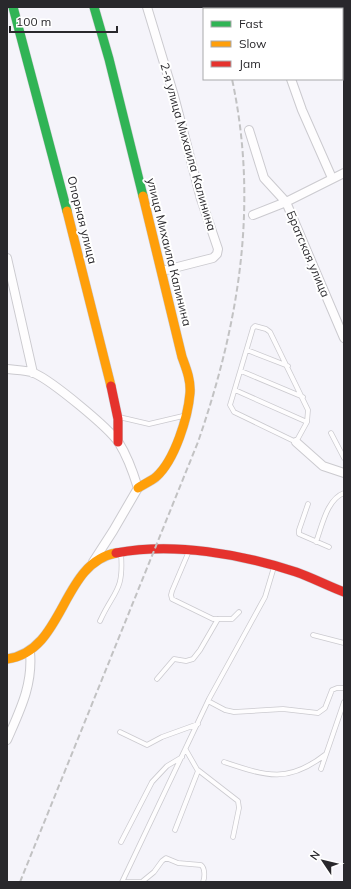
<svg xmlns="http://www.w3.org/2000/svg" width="351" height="889" viewBox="0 0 351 889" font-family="Mulish,sans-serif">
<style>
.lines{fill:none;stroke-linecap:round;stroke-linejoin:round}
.lane-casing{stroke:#cbcacf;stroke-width:5.5}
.street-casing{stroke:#cbcacf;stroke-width:10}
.fast-casing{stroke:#cbcacf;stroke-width:10}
.slow-casing{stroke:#cbcacf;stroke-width:10}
.jam-casing{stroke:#cbcacf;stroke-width:10}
.lane{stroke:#fefdfe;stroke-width:4}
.street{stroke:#fefdfe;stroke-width:8}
.fast{stroke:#30b455;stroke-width:9}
.slow{stroke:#ff9f0a;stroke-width:9}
.jam{stroke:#e5322d;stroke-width:9}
.rail{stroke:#c2c2c3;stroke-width:2;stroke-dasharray:6 3;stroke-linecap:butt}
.labels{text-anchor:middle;stroke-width:4;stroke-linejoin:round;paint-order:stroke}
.street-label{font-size:12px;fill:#29282c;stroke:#fff}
</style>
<rect width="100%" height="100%" fill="#f5f4fa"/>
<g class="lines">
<defs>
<path id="lane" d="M 255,326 L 266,329 L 270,332 L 308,410 L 307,422 L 296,442 L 234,412 L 230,405 L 253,328 Z
M 247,350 L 288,366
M 241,371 L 303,397
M 235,390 L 307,422
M 119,417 L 149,424 L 183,416
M 331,433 L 344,458
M 308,504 L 299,530 L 299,534 L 329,547
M 316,542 C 322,526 327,499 344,493
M 189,551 L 172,591 L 171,595 L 172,599 L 213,619 L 232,619 L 239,612
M 100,621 C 114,590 124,592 121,553
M 313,635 L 344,643
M 157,679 L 174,659 L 186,661 L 193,659 L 200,650 L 218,619
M 208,701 L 225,710 L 234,712 L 283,709 L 318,713 L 325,708 L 332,690 L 337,688 L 344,688
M 120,732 L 147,745 L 162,737 L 198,724
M 224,762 C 266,776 288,784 326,754
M 321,769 L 344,702
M 198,770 L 238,801 L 239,808 L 233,837
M 175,830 L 198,771 L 186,750
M 121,842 L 152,782 L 167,766 L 182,757
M 143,881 L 154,872 L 162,861 L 166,858 L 178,863 L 201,865 C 205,868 205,877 203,882
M 122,882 L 209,699 L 265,597 L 274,567
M 125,882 L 144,882"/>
<path id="street" d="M 147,7 L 174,96 L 201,199 L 218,249 L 217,254 L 213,258 L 162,271
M 263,7 L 264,9
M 291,79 L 302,110 L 332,178
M 249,130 L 264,178 L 286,202 L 344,338
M 253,215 L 286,202 L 344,173
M 7,258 L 33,373
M 7,369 C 15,370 27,370 34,373 C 52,381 108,427 119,443 C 128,457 133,472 138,488 L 113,531 L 93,562
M 296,442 L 323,466 L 344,473
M 7,740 C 20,710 33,685 30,652"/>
<path id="fast" d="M 13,7 L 67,211
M 94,7 L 109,59 L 143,196
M 322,7 L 323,9
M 342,63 L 344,68"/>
<path id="slow" d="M 67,211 L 111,386
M 138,488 C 144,484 151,481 156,477 C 175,460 188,417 190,393 C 191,380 186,368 182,357 L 143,196
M 7,659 C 65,651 61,563 116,553"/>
<path id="jam" d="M 111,386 L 118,419 L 118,442
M 116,553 C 174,542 241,554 296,572 C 313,578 328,586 344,592"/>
</defs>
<use href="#lane" class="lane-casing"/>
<use href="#street" class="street-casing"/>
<use href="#fast" class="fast-casing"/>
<use href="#slow" class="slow-casing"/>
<use href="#jam" class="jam-casing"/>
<use href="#lane" class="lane"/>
<use href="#street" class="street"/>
<use href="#fast" class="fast"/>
<use href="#slow" class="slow"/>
<use href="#jam" class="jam"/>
<path class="rail" d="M 211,7 L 212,9
M 20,882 L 198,442 C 239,323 259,205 232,79"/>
</g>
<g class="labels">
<g class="street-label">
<text transform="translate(188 147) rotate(74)" y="4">2-я улица Михаила Калинина</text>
<text transform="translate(82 220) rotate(76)" y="4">Опорная улица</text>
<text transform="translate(169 252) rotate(76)" y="4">улица Михаила Калинина</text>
<text transform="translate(308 254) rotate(67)" y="4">Братская улица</text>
</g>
</g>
<rect width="351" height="889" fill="none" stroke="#29282c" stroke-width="16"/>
<rect x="203" y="8" width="140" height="72" fill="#ffffff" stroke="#a9a9ab"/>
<rect x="211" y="21" width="20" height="6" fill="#30b455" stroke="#a9a9ab"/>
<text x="239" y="28" font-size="12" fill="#29282c">Fast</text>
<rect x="211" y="41" width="20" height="6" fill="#ff9f0a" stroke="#a9a9ab"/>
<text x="239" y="48" font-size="12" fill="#29282c">Slow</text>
<rect x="211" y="61" width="20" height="6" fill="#e5322d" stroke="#a9a9ab"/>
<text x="239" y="68" font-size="12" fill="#29282c">Jam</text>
<g transform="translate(323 861) rotate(305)" stroke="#ffffff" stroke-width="3" paint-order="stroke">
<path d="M0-3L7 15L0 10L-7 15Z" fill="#29282c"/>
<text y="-6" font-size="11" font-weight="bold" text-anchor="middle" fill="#29282c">N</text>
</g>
<path d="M10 26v6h107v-6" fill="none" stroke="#29282c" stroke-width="2"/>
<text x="16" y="26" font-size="12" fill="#29282c" stroke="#ffffff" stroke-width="3" paint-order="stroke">100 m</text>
</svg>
